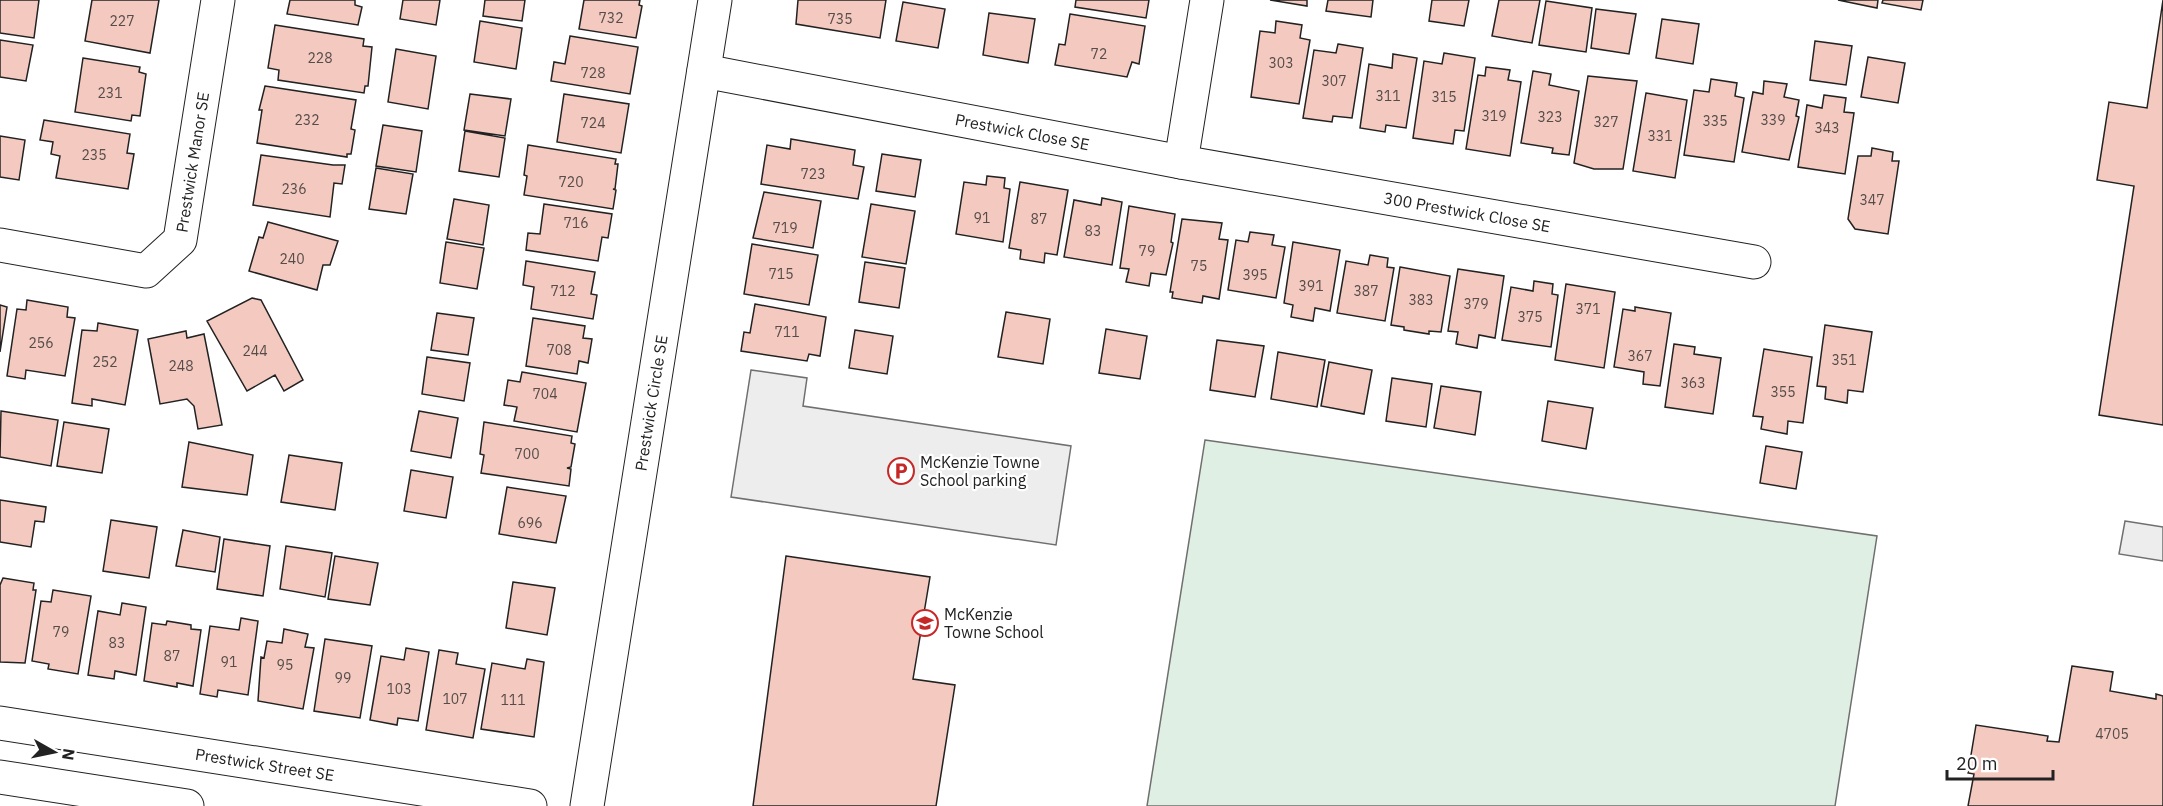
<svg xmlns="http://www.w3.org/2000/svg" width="2163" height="806" viewBox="0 0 2163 806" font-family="'IBM Plex Sans',sans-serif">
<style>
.green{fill:#e0efe3;stroke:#6f6f6f;stroke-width:1.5}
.parking{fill:#ededed;stroke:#6f6f6f;stroke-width:1.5}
.building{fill:#f3c9c0;stroke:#222;stroke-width:1.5}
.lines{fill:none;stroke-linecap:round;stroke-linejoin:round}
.minor-casing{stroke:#222;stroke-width:35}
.minor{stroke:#fff;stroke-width:33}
.labels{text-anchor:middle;stroke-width:4.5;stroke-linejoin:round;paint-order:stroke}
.number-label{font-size:14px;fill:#564c4a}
.street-label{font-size:16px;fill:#222;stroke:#fff}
.poi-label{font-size:16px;fill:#222;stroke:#fff;text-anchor:start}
</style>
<rect width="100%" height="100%" fill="#fff"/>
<path class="green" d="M 1205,440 L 1877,536 L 1835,806 L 1147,806 Z"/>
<path class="parking" d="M 751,370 L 807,378 L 803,406 L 1071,446 L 1056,545 L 731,497 Z
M 2125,521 L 2163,527 L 2163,561 L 2119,554 Z"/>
<path class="building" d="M 0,0 L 39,0 L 34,38 L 0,33 Z
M 92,0 L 159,0 L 150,53 L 85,41 Z
M 290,0 L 355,0 L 355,5 L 362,7 L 358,25 L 287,14 Z
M 403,0 L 440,0 L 436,25 L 400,19 Z
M 485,0 L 525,0 L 522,21 L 483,16 Z
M 584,0 L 640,0 L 639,5 L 642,6 L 636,38 L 579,29 Z
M 798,0 L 886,0 L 880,38 L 796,24 Z
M 1076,0 L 1149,0 L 1146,18 L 1075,7 Z
M 1270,0 L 1307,0 L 1307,6 Z
M 1328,0 L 1373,0 L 1371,17 L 1326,11 Z
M 1432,0 L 1469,0 L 1464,26 L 1429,21 Z
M 1499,0 L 1540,0 L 1532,43 L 1492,36 Z
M 1838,0 L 1878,0 L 1877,8 Z
M 1883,0 L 1923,0 L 1921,10 L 1882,3 Z
M 2163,0 L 2163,425 L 2099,415 L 2134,186 L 2097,180 L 2109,102 L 2147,108 Z
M 1546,1 L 1592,8 L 1586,52 L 1539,45 Z
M 903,2 L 945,9 L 938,48 L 896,41 Z
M 1596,9 L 1636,14 L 1629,54 L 1591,48 Z
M 989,13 L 1035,19 L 1028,63 L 983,55 Z
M 1070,14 L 1145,26 L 1139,64 L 1132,62 L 1127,77 L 1055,65 L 1059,44 L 1065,45 Z
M 1662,19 L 1699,24 L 1693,64 L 1656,58 Z
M 480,21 L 522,28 L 516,69 L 474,62 Z
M 1276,21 L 1302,25 L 1300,38 L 1310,40 L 1299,104 L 1251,97 L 1260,31 L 1275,33 Z
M 275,25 L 364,39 L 363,46 L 372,47 L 368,86 L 365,86 L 364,93 L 278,80 L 279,70 L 268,68 Z
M 570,36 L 638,47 L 630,94 L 551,81 L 554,62 L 565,64 Z
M 0,40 L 33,45 L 26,81 L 0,77 Z
M 1815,41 L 1852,46 L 1846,85 L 1810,80 Z
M 1338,44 L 1363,48 L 1352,118 L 1333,116 L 1332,122 L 1303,118 L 1314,50 L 1336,53 Z
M 396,49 L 436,56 L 428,109 L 388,102 Z
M 1444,53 L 1475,58 L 1464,131 L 1455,130 L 1453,144 L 1413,138 L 1424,61 L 1442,64 Z
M 1393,54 L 1417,58 L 1406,128 L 1386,125 L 1385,132 L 1360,128 L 1369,64 L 1392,68 Z
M 1868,57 L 1905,63 L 1898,103 L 1861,97 Z
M 83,58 L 140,67 L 139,72 L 146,74 L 140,116 L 132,115 L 131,121 L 75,112 Z
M 1486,67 L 1510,70 L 1508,80 L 1521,82 L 1510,156 L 1466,149 L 1478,75 L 1485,76 Z
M 1533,71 L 1551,74 L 1549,85 L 1579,91 L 1569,155 L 1552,153 L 1553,148 L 1521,143 Z
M 1588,76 L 1637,81 L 1623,169 L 1594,169 L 1574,163 Z
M 1711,79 L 1737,83 L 1735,96 L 1744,98 L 1734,162 L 1684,155 L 1694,90 L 1709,92 Z
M 1764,81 L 1787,84 L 1784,97 L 1799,100 L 1796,116 L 1799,117 L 1789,160 L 1742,152 L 1753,92 L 1763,94 Z
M 265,86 L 356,100 L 351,129 L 355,130 L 351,154 L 347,154 L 347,157 L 257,143 L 262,110 L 259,110 Z
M 1646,93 L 1687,100 L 1675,178 L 1633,171 Z
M 470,94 L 511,99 L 505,136 L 464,130 Z
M 564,94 L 629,104 L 621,153 L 557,142 Z
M 1824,95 L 1846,98 L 1844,112 L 1854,113 L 1845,174 L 1798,167 L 1807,105 L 1822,108 Z
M 44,120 L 130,134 L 127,153 L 134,154 L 128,189 L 56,178 L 60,156 L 51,154 L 53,142 L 40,140 Z
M 383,125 L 422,131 L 416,172 L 376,166 Z
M 465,131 L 505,138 L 499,177 L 459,171 Z
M 0,136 L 25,140 L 19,180 L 0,177 Z
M 791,139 L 855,150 L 853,165 L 864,167 L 858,199 L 761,184 L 767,145 L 790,149 Z
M 528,145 L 616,159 L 615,164 L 618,164 L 615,189 L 613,189 L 616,190 L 613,209 L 524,195 L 527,176 L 524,175 Z
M 1872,148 L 1893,152 L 1892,161 L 1899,161 L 1888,234 L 1855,229 L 1848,219 L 1858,156 L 1871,156 Z
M 882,154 L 921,160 L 915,197 L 876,191 Z
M 261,155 L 333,165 L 345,165 L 342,184 L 334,183 L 330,217 L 253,205 Z
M 376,168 L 413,174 L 406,214 L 369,209 Z
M 987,176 L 1005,178 L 1004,188 L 1010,189 L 1003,242 L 956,234 L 964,182 L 986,185 Z
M 1020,182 L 1068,190 L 1057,255 L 1045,253 L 1044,263 L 1020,259 L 1021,250 L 1009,248 Z
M 764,192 L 821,201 L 813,248 L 753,238 Z
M 1102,198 L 1122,202 L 1112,265 L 1064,257 L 1074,200 L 1101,205 Z
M 454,199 L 489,205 L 483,245 L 447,239 Z
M 544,204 L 612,214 L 608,238 L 602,237 L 598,261 L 526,250 L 528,233 L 540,234 Z
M 871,204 L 915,211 L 906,264 L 862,257 Z
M 1129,206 L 1175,214 L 1171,242 L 1173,243 L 1166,275 L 1151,273 L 1149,286 L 1126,282 L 1129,269 L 1120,268 Z
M 1182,219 L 1222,223 L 1219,239 L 1228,240 L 1219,299 L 1203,296 L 1202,303 L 1172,298 L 1173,292 L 1170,292 Z
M 268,222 L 338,241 L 330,265 L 323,265 L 317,290 L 249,271 L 259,237 L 263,238 Z
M 1250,232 L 1274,235 L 1272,245 L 1285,247 L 1276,298 L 1228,290 L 1236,240 L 1248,242 Z
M 446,242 L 484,248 L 477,289 L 440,283 Z
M 1293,242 L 1340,250 L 1330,311 L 1315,308 L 1313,321 L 1291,317 L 1293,305 L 1284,303 Z
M 752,244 L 818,255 L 809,305 L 744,294 Z
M 1370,255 L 1388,258 L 1387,267 L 1394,268 L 1385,321 L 1337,313 L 1346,261 L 1368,265 Z
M 526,261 L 595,272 L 591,294 L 597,295 L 593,319 L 531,309 L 534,287 L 523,285 Z
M 865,262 L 905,268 L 899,308 L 859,302 Z
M 1400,267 L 1450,276 L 1441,332 L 1429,331 L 1429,334 L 1404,330 L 1404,327 L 1391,325 Z
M 1458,269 L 1504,276 L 1495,338 L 1479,335 L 1477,348 L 1456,344 L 1458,332 L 1448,331 Z
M 1534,281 L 1553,284 L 1552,294 L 1558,295 L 1551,347 L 1502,340 L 1511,287 L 1533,291 Z
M 1566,284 L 1615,292 L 1604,368 L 1555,360 Z
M 252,298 L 261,300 L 303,380 L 284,391 L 275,375 L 247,391 L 207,321 Z
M 27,300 L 68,307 L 67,317 L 75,318 L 65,376 L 26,370 L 25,379 L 7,376 L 17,309 L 26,310 Z
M 755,304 L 826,317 L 820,356 L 809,354 L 807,361 L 741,351 L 744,332 L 750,333 Z
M 0,305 L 7,307 L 0,352 Z
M 1635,307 L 1671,313 L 1660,386 L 1643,384 L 1644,372 L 1614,367 L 1623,309 L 1635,311 Z
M 1006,312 L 1050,319 L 1043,364 L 998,357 Z
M 437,313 L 474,318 L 468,355 L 431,350 Z
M 533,318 L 585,326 L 583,338 L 592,339 L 588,363 L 579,361 L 577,374 L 526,366 Z
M 98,323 L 138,330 L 125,405 L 92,399 L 92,406 L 72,403 L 82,330 L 97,331 Z
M 1825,325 L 1872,332 L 1863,392 L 1848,390 L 1847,403 L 1825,399 L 1826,387 L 1817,386 Z
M 1106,329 L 1147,336 L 1140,379 L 1099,373 Z
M 855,330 L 893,336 L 887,374 L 849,368 Z
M 186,331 L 187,338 L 204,334 L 222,425 L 198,429 L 194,406 L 187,399 L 160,404 L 148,339 Z
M 1217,340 L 1264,346 L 1255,397 L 1210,390 Z
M 1674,344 L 1695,347 L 1694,354 L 1721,358 L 1713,414 L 1665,407 Z
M 1764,349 L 1812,357 L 1803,423 L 1788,421 L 1787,434 L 1761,429 L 1763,417 L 1753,416 Z
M 1278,352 L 1325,360 L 1317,407 L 1271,399 Z
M 427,357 L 470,363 L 464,401 L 422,394 Z
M 1329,362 L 1372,370 L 1364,414 L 1321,406 Z
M 522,372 L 586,383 L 577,432 L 514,421 L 517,407 L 504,405 L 508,380 L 520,382 Z
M 1392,378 L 1432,384 L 1426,427 L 1386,421 Z
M 1441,386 L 1481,392 L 1475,435 L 1434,428 Z
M 1548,401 L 1593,408 L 1586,449 L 1542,441 Z
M 1,411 L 58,420 L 51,466 L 0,457 Z
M 419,411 L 458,418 L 451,458 L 411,451 Z
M 64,422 L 109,429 L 102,473 L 57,466 Z
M 484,422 L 572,436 L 571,443 L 575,444 L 571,467 L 567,468 L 571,469 L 569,486 L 481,473 L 484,455 L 480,454 Z
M 189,442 L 253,455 L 247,495 L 182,487 Z
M 1766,446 L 1802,452 L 1796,489 L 1760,483 Z
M 289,455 L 342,463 L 335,510 L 281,502 Z
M 411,470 L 453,477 L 446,518 L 404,511 Z
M 507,487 L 566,496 L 556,543 L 499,534 Z
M 0,500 L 46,507 L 44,522 L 35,521 L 31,547 L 0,542 Z
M 111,520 L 157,527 L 149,578 L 103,571 Z
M 183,530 L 220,537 L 215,572 L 176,566 Z
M 224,539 L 270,546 L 263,596 L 217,589 Z
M 286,546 L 332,553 L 325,597 L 280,589 Z
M 335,556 L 378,563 L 370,605 L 328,599 Z
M 786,556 L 930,577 L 913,679 L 955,685 L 936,806 L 753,806 Z
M 3,578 L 34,583 L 33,590 L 36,590 L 25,663 L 0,662 L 0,585 Z
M 513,582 L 555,588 L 547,635 L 506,628 Z
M 53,590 L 91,596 L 78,674 L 48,669 L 49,664 L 32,661 L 41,601 L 51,602 Z
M 122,603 L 146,607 L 136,675 L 115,671 L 114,679 L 88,675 L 98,611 L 120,615 Z
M 241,618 L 258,621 L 248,695 L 218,690 L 217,697 L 200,694 L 210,626 L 239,630 Z
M 167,621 L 191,625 L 191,629 L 201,630 L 193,686 L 177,683 L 177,687 L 144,681 L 152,623 L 166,625 Z
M 284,629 L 308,634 L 305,647 L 314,648 L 303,709 L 258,701 L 261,657 L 264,658 L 267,641 L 282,643 Z
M 325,639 L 372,646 L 360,718 L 314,711 Z
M 406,648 L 429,652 L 418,721 L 398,718 L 397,725 L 370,720 L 381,656 L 404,660 Z
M 439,650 L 458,653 L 456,664 L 485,669 L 473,738 L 426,730 Z
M 527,659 L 544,662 L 534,737 L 481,729 L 492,663 L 525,669 Z
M 2072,666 L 2113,672 L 2110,691 L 2156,699 L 2156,694 L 2163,696 L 2163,806 L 1968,806 L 1974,774 L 1968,773 L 1976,725 L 2048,736 L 2047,741 L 2059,742 Z"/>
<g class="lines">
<defs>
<g id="minor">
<path id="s1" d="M 704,71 L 1181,162 L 1754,262"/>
<path d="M 1181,162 L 1207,0"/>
<path id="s2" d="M 0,245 L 146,271 L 180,240 L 218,0"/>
<path id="s3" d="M 0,723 L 530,806"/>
<path d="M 0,777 L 187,806"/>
<path id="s4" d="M 587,806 L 715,0"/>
</g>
</defs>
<use href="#minor" class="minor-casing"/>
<use href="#minor" class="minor"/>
</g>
<defs>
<symbol id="parking-ring" viewBox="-11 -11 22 22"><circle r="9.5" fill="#fff" stroke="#c62828" stroke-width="1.5"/><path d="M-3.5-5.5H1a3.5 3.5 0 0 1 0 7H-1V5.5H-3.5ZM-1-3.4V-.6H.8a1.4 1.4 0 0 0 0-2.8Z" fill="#c62828"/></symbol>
<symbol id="school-ring" viewBox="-11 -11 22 22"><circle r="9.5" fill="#fff" stroke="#c62828" stroke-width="1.5"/><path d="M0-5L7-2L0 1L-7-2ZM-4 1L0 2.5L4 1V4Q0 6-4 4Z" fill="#c62828"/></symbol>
</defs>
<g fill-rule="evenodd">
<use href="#parking-ring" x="886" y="456" width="30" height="30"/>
<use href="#school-ring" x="910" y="608" width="30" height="30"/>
</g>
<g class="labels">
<g class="number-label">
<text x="611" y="23">732</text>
<text x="840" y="24">735</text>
<text x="122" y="26">227</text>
<text x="1099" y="59">72</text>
<text x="320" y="63">228</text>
<text x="1281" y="68">303</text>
<text x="593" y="78">728</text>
<text x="1334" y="86">307</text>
<text x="110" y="98">231</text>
<text x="1388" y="101">311</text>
<text x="1444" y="102">315</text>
<text x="1494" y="121">319</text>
<text x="1550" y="122">323</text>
<text x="307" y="125">232</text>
<text x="1773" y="125">339</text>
<text x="1715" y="126">335</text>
<text x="1606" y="127">327</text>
<text x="593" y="128">724</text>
<text x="1827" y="133">343</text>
<text x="1660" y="141">331</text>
<text x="94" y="160">235</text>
<text x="813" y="179">723</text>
<text x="571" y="187">720</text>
<text x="294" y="194">236</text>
<text x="1872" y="205">347</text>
<text x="982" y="223">91</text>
<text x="1039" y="224">87</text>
<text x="576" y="228">716</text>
<text x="785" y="233">719</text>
<text x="1093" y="236">83</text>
<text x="1147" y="256">79</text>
<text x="292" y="264">240</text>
<text x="1199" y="271">75</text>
<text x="781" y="279">715</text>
<text x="1255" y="280">395</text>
<text x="1311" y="291">391</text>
<text x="563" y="296">712</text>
<text x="1366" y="296">387</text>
<text x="1421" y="305">383</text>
<text x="1476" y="309">379</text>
<text x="1588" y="314">371</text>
<text x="1530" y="322">375</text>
<text x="787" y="337">711</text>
<text x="41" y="348">256</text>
<text x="559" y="355">708</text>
<text x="255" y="356">244</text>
<text x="1640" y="361">367</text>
<text x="1844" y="365">351</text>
<text x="105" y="367">252</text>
<text x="181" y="371">248</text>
<text x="1693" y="388">363</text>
<text x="1783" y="397">355</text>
<text x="545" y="399">704</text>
<text x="527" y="459">700</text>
<text x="530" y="528">696</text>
<text x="61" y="637">79</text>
<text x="117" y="648">83</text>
<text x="172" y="661">87</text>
<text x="229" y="667">91</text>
<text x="285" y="670">95</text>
<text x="343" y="683">99</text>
<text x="399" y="694">103</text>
<text x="455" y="704">107</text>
<text x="513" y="705">111</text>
<text x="2112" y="739">4705</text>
</g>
<g class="street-label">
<text dy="6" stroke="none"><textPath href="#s1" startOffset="324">Prestwick Close SE</textPath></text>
<text dy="6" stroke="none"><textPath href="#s2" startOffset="273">Prestwick Manor SE</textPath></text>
<text dy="6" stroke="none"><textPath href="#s1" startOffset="776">300 Prestwick Close SE</textPath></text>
<text dy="6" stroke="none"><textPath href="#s4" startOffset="408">Prestwick Circle SE</textPath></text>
<text dy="6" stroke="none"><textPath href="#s3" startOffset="268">Prestwick Street SE</textPath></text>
</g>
<g class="poi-label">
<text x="920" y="468">McKenzie Towne<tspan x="920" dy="18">School parking</tspan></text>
<text x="944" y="620">McKenzie<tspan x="944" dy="18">Towne School</tspan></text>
</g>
</g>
<g transform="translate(54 752) rotate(99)" stroke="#ffffff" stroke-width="4.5" paint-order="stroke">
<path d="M0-4.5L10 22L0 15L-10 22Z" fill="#222222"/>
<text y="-9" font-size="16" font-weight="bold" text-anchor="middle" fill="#222222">N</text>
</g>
<path d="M1947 770v9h106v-9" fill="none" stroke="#222222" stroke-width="3"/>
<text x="1956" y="770" font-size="18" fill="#222222" stroke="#ffffff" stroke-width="4.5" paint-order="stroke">20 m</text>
</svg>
